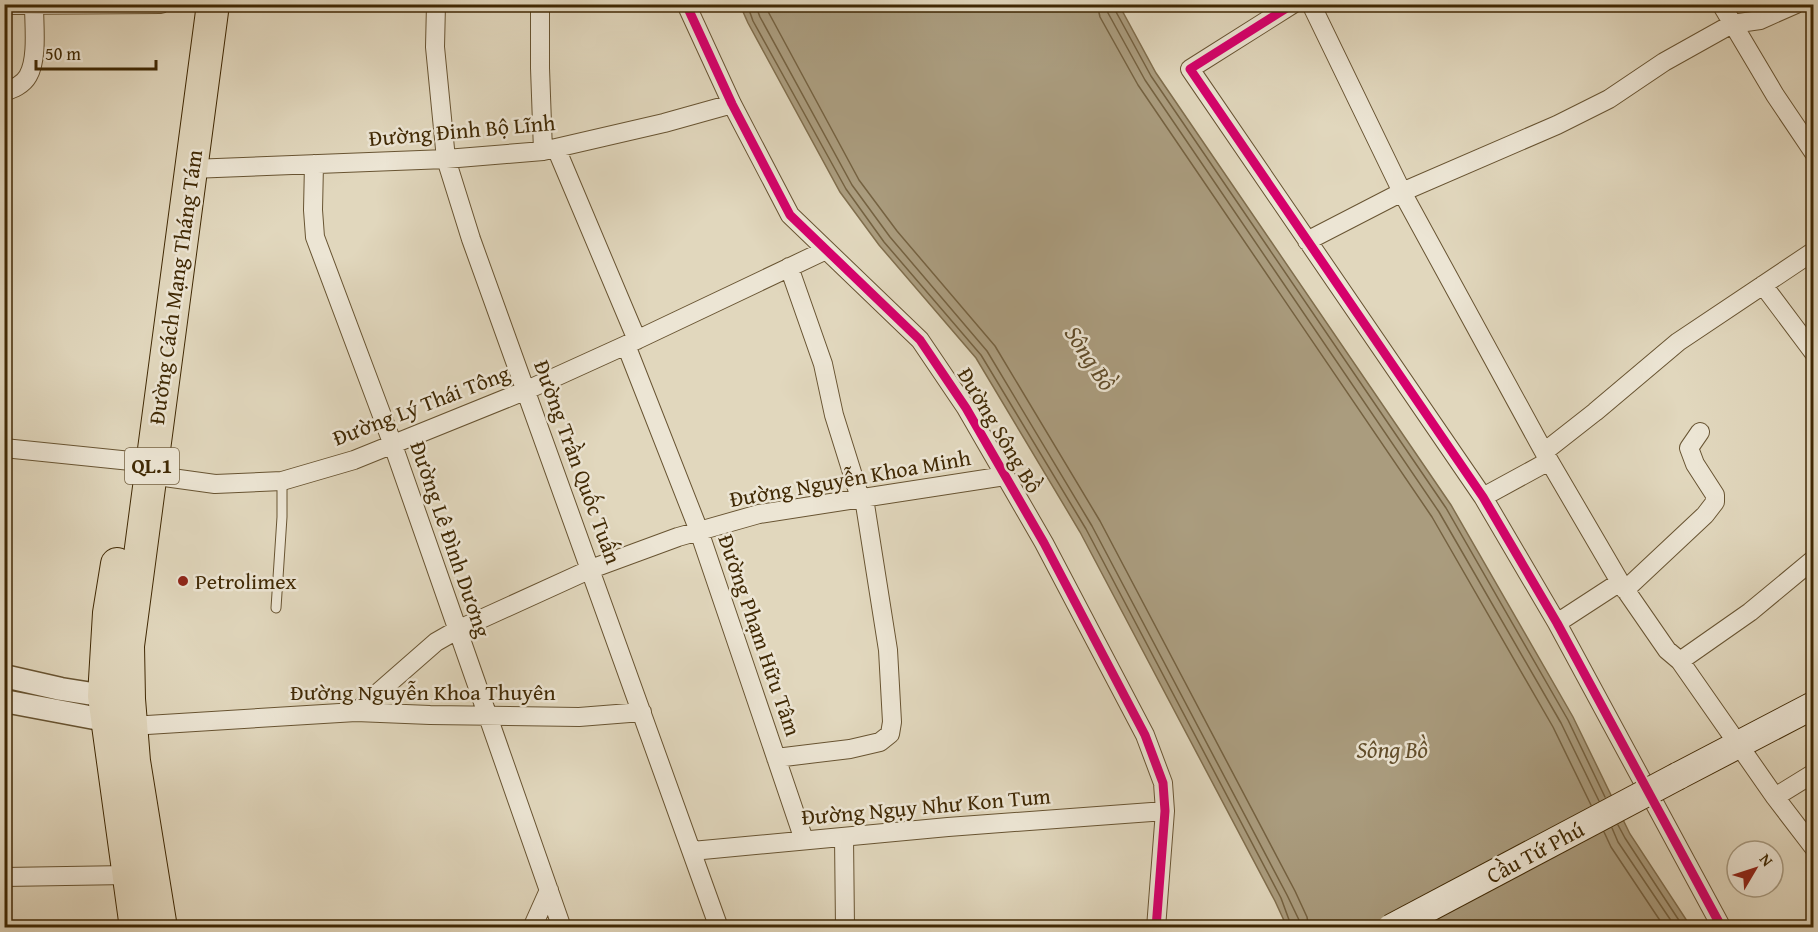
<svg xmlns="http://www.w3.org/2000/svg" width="1818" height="932" viewBox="0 0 1818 932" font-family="'Gentium Book Plus',serif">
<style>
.water{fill:#aa9c7e;stroke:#806e4d;stroke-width:1.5}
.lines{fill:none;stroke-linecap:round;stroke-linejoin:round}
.shore{stroke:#756241;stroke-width:1.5}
.service-casing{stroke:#685432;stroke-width:11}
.minor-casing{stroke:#685432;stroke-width:20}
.tertiary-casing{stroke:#685432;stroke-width:25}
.secondary-casing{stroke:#402904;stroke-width:29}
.trunk-casing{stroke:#402904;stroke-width:34}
.service{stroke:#ece5d4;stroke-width:9}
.minor{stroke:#ece5d4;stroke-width:18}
.tertiary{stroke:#ece5d4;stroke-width:22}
.secondary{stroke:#ece5d4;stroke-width:27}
.trunk{stroke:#e1d7bd;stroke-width:32}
.secondary-bridge-casing{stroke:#402904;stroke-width:29;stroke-linecap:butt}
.secondary-bridge{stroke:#ece5d4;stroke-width:27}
.cycleway-casing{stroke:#ece5d4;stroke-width:13}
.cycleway{stroke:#d6006c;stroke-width:9}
.poi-dot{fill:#8f2418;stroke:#ece5d4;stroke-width:2}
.labels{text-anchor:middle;stroke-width:5;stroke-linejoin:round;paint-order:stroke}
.shield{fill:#ece5d4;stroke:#746142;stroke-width:1.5}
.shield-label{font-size:21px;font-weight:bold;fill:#402904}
.street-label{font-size:22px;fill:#402904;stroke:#ece5d4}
.poi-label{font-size:22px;fill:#402904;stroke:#ece5d4;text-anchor:start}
.water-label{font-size:24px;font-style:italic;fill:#604c29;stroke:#ece5d4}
</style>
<rect width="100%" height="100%" fill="#e1d7bd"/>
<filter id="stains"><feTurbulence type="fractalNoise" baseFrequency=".00333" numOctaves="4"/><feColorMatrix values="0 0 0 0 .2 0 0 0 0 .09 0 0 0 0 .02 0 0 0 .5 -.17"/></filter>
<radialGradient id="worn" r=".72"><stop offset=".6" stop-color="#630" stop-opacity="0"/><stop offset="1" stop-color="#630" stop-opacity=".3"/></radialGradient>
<path class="water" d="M 740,5 L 1119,5 L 1156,73 L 1451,505 L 1573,717 L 1630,834 L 1691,927 L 1287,927 L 1275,901 L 1080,532 L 976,358 L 879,245 L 840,192 L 748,23 Z"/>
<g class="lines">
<path class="shore" d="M 747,4 L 753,21 L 846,189 L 884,242 L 981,355 L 1086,529 L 1281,898 L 1292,928
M 755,4 L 760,17 L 852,185 L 890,237 L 987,351 L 1092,526 L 1287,895 L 1299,920 L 1300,928
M 764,4 L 859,180 L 897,231 L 995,346 L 1100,521 L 1295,891 L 1307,917 L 1309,928
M 1097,4 L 1100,17 L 1138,85 L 1432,517 L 1553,727 L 1591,805
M 1106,4 L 1108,13 L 1145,80 L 1439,512 L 1561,723 L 1599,801
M 1114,4 L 1115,10 L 1151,76 L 1446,508 L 1568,720 L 1605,797
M 1618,825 L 1625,838 L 1684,928
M 1612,828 L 1618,842 L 1676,928
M 1604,832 L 1611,847 L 1665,928"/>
<defs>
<path id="service" d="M 276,608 L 282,517 L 282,481"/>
<path id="minor" d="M 436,4 L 435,47 L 446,159 L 471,239 L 719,928
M 540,4 L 540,68 L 543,151
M 686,4 L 732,104 L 790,215 L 920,340 L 966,408 L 1044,543 L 1145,735 L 1163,783 L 1165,811 L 1156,928
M 1293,4 L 1190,69 L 1483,497 L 1557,623 L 1722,928
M 1311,4 L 1402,192 L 1544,452 L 1620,582 L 1667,650 L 1680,661 L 1775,797 L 1814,848
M 1721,4 L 1775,95 L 1814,153
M 4,5 L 161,4
M 4,92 C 13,89 23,85 28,76 C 38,59 34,25 34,5
M 556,148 L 637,340
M 314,164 L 313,210 L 315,237 L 393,445 L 562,928
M 191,169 L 446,159 L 543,151 L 664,123 L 732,104
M 1307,241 L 1402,192 L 1557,125 L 1609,99 L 1664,62 L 1732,24 L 1760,20 L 1796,4
M 789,267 L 823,364 L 834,415 L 860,498
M 1763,285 L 1814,353
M 626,345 L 699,531 L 804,840
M 4,448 L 131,461
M 1544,452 L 1595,412 L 1678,342 L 1814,251
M 150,475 L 215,484 L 282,481 L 354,460 L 527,390 L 626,345 L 826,250
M 1483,497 L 1549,461
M 1625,590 L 1705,515 L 1715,502 L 1715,495 L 1695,464 L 1689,448 L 1700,432
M 1557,623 L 1620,582
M 1680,661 L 1750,612 L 1814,559
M 356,712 L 436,642 L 457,630 L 591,569 L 678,537 L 759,514 L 1005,476
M 131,726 L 356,712 L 430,715 L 579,717 L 642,712
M 776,758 L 850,749 L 880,742 L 890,734 L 892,722 L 888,650 L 864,498
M 1775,797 L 1814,773
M 844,837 L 845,928
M 692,851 L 948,827 L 1165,811
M 4,877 L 128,875
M 532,928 L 549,890"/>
<path id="tertiary" d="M 4,676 L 61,689 L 118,698
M 4,701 L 121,723"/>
<path id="secondary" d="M 1678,776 L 1814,705"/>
<path id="trunk" d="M 117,564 L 109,613 L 104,696 L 136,928
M 161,928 L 134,761 L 129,699 L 128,646 L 213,4"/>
</defs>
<use href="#service" class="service-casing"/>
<use href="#minor" class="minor-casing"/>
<use href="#tertiary" class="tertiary-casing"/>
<use href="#secondary" class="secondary-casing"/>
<use href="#trunk" class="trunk-casing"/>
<use href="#service" class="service"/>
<use href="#minor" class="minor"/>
<use href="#tertiary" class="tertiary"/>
<use href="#secondary" class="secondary"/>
<use href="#trunk" class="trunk"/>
<defs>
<path id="secondary-bridge" d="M 1391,928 L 1678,776"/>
</defs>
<use href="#secondary-bridge" class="secondary-bridge-casing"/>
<use href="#secondary-bridge" class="secondary-bridge"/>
<defs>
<path id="cycleway" d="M 686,4 L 732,104 L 790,215 L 920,340 L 966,408 L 1044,543 L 1145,735 L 1163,783 L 1165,811 L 1156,928
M 1293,4 L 1190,69 L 1483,497 L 1557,623 L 1722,928"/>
</defs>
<use href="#cycleway" class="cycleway-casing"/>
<use href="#cycleway" class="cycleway"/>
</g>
<circle class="poi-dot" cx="183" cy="581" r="6"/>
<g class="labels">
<rect class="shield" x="125" y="448" width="54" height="36" rx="4.5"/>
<g class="shield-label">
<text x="152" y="473">QL.1</text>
</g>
<g class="street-label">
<text transform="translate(462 130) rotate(-5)" y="8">Đường Đinh Bộ Lĩnh</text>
<text transform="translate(175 287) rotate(-82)" y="8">Đường Cách Mạng Tháng Tám</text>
<text transform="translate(421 405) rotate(-21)" y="8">Đường Lý Thái Tông</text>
<text transform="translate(1000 430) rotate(59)" y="8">Đường Sông Bồ</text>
<text transform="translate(578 462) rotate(70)" y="8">Đường Trần Quốc Tuấn</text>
<text transform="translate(850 478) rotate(-10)" y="8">Đường Nguyễn Khoa Minh</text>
<text transform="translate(451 539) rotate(71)" y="8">Đường Lê Đình Dương</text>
<text transform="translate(760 635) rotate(71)" y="8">Đường Phạm Hữu Tâm</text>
<text x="423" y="700">Đường Nguyễn Khoa Thuyên</text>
<text transform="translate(926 806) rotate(-5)" y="8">Đường Ngụy Như Kon Tum</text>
<text transform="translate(1535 852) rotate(-28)" y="8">Cầu Tứ Phú</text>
</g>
<g class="poi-label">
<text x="195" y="589">Petrolimex</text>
</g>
<g class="water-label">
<text transform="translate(1090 358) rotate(57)" y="8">Sông Bồ</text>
<text x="1392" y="758">Sông Bồ</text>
</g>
</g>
<rect width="1818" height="932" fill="none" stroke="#e1d7bd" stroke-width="24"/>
<rect x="6" y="6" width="1806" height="920" fill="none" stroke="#402904" stroke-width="3"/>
<rect x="12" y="12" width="1794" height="908" fill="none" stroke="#402904" stroke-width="1.5"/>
<g transform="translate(1755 869) rotate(51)"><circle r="28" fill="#ece5d4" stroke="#a79a81" stroke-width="1.5"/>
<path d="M0-4.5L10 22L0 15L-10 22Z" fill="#8f2418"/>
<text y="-9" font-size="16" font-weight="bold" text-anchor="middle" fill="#402904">N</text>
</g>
<path d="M36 60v9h120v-9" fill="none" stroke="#402904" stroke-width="3"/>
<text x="45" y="60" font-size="18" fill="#402904" stroke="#ece5d4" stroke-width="4.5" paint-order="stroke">50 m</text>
<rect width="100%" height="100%" filter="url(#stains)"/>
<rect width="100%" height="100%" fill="url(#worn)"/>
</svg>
